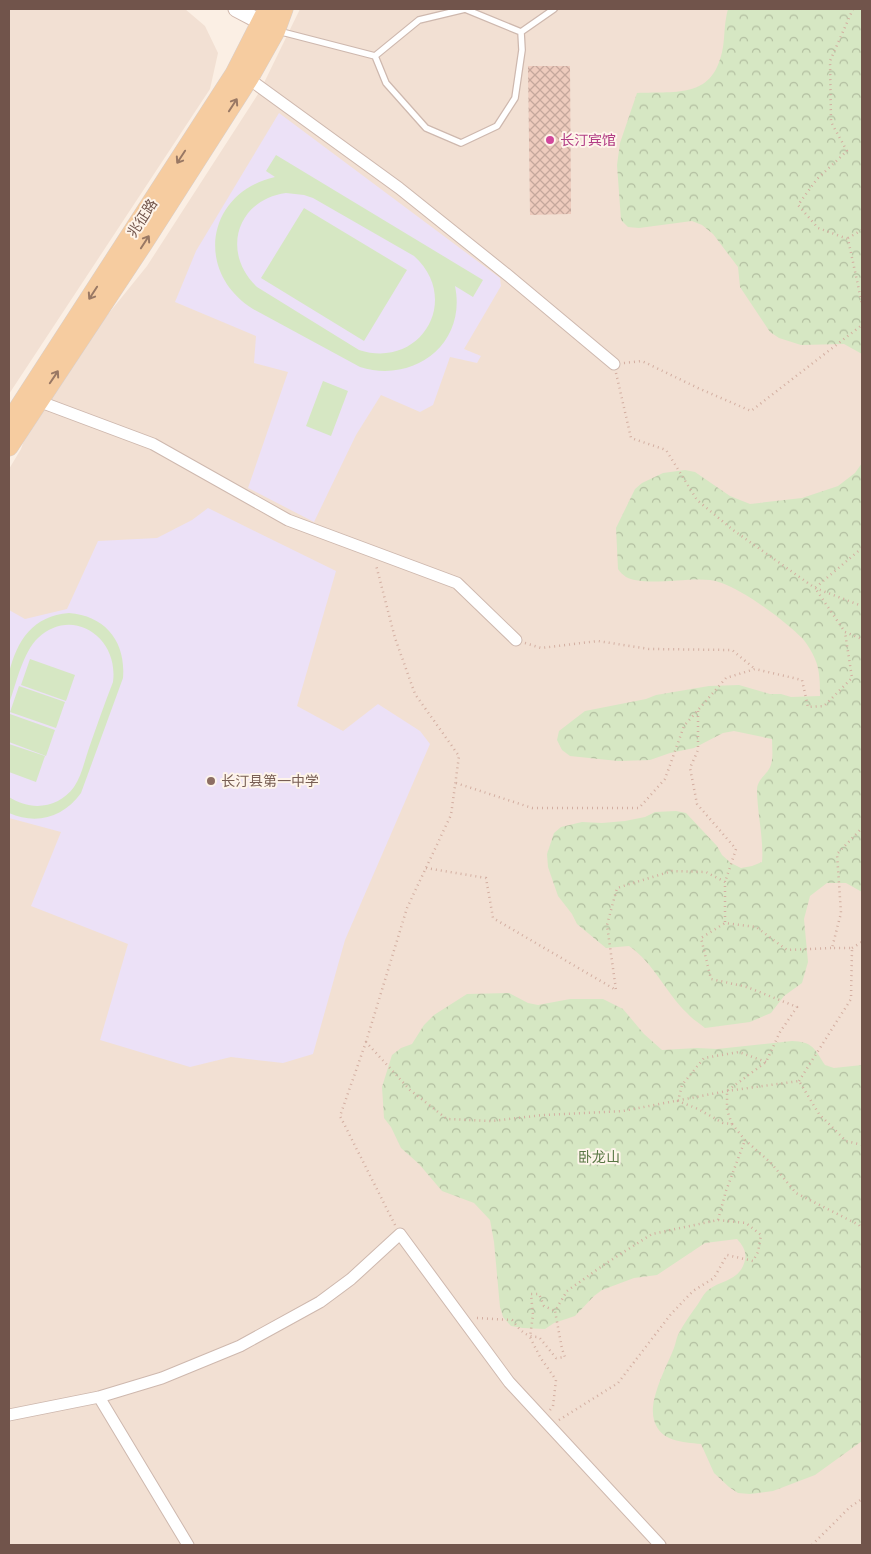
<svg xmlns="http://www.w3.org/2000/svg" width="871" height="1554" viewBox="0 0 871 1554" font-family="'Fira Sans Condensed','Noto Sans SC',sans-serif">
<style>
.residential{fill:#f2e0d3}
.education{fill:#ece1f7}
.forest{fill:url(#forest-crowns)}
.pitch{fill:#d6e7c3;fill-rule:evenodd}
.building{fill:url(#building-cross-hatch)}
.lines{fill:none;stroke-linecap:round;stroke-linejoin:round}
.lane-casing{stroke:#ceb8ae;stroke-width:8}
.street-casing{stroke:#ceb8ae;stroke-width:13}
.secondary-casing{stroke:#d0b7ac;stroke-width:17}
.primary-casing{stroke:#d7cfcd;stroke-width:19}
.path{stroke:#d3aea1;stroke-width:2.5;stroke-dasharray:1 4;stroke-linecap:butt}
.lane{stroke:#fff;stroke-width:5.5}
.street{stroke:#fff;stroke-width:11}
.secondary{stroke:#fff;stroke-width:15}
.primary{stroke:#f6cca0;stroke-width:18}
.oneway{stroke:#997864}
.hotel-dot{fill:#d1479c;stroke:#fef4ea;stroke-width:2}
.education-dot{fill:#8d6e63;stroke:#fef4ea;stroke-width:2}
.labels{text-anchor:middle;stroke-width:4;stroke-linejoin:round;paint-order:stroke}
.hotel-label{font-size:14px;fill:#b23c85;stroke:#fef4ea;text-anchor:start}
.street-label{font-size:14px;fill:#71544b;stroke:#fef4ea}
.education-label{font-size:14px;fill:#785e54;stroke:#fef4ea;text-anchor:start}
.park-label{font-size:14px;fill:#597744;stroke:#fef4ea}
</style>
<defs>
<pattern id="forest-crowns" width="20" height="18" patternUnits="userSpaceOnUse" patternTransform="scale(1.25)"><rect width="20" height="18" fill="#d6e7c3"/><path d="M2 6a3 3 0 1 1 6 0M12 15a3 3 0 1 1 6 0" fill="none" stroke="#b2bea0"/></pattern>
<pattern id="building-cross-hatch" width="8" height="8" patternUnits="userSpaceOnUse" patternTransform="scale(1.25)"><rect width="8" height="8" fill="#eecbbd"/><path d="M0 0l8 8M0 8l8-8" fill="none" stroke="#c5a79c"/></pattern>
</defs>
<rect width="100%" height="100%" fill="#fbefe4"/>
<path class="residential" d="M 9,9 L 185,9 L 205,26 L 218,53 L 210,89 L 9,394 Z
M 300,9 L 862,9 L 862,1545 L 9,1545 L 9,469 L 21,449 L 38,401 L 147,266 L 260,91 Z"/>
<path class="education" d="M 279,113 L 500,278 L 501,286 L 464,349 L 481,356 L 477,363 L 450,357 L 433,405 L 420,412 L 381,395 L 356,435 L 314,522 L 248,488 L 288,372 L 254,363 L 256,336 L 175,302 L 196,251 Z
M 208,508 L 336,571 L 297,706 L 343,731 L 378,704 L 420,731 L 430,744 L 345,940 L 313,1054 L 283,1063 L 231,1057 L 190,1067 L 100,1040 L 128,944 L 31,906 L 61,832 L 9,818 L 9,610 L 25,619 L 67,609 L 98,541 L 157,538 L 192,520 Z"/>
<path class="forest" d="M 728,9 L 862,9 L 862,354 L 844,344 L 801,345 L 779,338 L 770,332 L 740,287 L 738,267 L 713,234 L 702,225 L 692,221 L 639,228 L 628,227 L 621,220 L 617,165 L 620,143 L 637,93 C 679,91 714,99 723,47 C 725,33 724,24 728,9 Z
M 862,463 L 862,892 L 846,883 L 827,883 L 810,896 L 804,919 L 808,962 L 802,983 L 784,996 L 771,1013 L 750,1022 L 705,1028 C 699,1023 692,1019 687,1013 C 665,992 654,963 629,946 L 606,948 L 577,924 L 572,914 L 558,896 L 548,867 L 547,854 L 554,833 L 561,827 L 582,822 L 602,823 L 625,821 L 645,817 L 655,812 L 676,811 L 686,813 L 717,846 L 722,855 L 731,863 L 741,868 L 752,866 L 762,862 C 764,838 757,813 757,789 C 758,779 765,776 769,769 C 774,761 772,749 772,739 L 734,731 L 723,733 L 694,748 L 670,753 L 650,760 L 618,761 L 570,756 L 562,750 L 557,740 L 559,731 L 585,711 L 646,699 L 656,695 L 709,686 L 739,685 L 770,694 L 781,694 L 791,697 L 820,696 C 820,684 820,670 815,659 C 812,652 808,645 803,639 C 784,620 736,583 710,580 C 687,577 645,587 626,577 C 623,575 620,572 618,569 L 616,528 L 635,489 L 642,483 L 663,473 L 685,470 L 695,472 L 730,496 L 750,504 L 802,498 L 838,486 L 855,473 Z
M 509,993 L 528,1003 L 538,1005 L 570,999 L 603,999 L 623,1009 L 644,1034 L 662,1050 L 697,1048 L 717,1049 L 792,1041 C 813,1042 814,1048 825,1065 L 834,1068 L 862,1065 L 862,1441 L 815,1475 L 773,1491 L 750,1494 L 738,1493 L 729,1487 L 714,1473 L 701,1444 C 683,1442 660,1442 654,1420 C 648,1400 667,1366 674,1348 C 676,1343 676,1338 679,1333 C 684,1323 691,1314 698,1304 C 700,1301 703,1295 706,1292 C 717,1281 736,1282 743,1266 C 748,1255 745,1248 737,1239 L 705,1243 L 657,1275 L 634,1278 L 602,1290 L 594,1296 L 575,1316 L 554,1323 L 545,1329 L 523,1328 L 511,1326 L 503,1317 L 500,1307 L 494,1242 L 490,1220 L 474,1203 L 442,1191 L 419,1164 L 401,1148 L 391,1127 L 384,1118 L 382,1087 L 392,1055 L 401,1048 L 412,1044 L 424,1025 L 434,1015 L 467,994 Z"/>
<path class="pitch" d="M 276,155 L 483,280 L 473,297 L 455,286 C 467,344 414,384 360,367 L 253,309 C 194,272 206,193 275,177 L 266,171 ZM 286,193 L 304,195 L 313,198 L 414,256 C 462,299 421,370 359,350 L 257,287 C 221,253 236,200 286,193 Z
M 304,208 L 407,270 L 364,341 L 261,278 Z
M 323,381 L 348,391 L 331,436 L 306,426 Z
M 69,613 C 106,616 126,642 123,678 L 81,793 C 63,818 36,825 9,813 L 9,797 C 30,811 58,809 74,787 C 81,777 84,763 88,751 C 96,728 104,705 113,682 C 119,637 72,606 38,638 C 23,652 16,684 9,704 C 9,695 7,683 9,673 C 17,640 33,616 69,613 Z
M 30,659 L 75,675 L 66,701 L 21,685 Z
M 19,686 L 65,702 L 56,728 L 10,712 Z
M 10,714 L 55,730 L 46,756 L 9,742 Z
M 9,744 L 45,756 L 36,782 L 9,772 Z"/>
<path class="building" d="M 528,66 L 570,66 L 571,214 L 530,215 Z"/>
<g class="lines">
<defs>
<path id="lane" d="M 278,31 L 375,56
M 521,32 L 554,9
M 375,56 L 386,83 L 426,128 L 461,143 L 497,126 L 515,98 L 522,50 L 521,32 L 465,9
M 375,56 L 419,20 L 465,9"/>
<path id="street" d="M 249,79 L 399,188 L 510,277 L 614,364
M 38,401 L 153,444 L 288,520 L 457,583 L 516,640
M 99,1397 L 188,1545
M 9,1415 L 99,1397 L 162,1378 L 240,1346 L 320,1302 L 351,1279 L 400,1234 L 509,1382 L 660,1545"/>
<path id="secondary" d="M 236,9 L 270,27"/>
<path id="primary" d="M 9,422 L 234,74 L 267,9
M 9,447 L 144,243 L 249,79 L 276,31 L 284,9"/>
</defs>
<use href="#lane" class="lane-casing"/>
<use href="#street" class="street-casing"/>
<use href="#secondary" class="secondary-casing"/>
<use href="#primary" class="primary-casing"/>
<path class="path" d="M 853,9 L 830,61 L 831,122 L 847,151 L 817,179 L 798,205 L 818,228 L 848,239 L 862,304
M 848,238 L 862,230
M 624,363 L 642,361 L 698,388 L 751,411 L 862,325
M 616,373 L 631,438 L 666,450 L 697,500 L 733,530 L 815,588 L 862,606
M 862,548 L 815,588 L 845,632 L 862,639
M 525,643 L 541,648 L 598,641 L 649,649 L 732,650 L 755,669
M 698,711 L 698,750 L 690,768 L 697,804 L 736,849 L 725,882
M 456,783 L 532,808 L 639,808 L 665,779 L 684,726 L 726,678 L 755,669 L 802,680 L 808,707 L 824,706 L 852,678 L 845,632
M 426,868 L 486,878 L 493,918 L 616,990 L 607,925 L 617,888 L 672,871 L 706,872 L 725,882 L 725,923
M 852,948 L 862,942
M 366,1042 L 407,908 L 451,815 L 459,756 L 415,694 L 395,638 L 376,565
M 766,1062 L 739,1052 L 704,1058 L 682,1085 L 678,1101 L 698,1109 L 723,1123 L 732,1124 L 745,1140 L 771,1163 L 796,1193 L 859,1225 L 862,1229
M 799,1081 L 851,999 L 852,948 L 832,948 L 841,913 L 837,854 L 862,828
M 732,1124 L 727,1110 L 727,1091 L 766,1062 L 780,1032 L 797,1007 L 747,987 L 711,979 L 701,938 L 725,923 L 756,927 L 787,950 L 832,948
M 395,1225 L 340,1116 L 366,1042 L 410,1090 L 447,1119 L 492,1121 L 543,1115 L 623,1111 L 727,1091 L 799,1081 L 819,1114 L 846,1141 L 862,1145
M 477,1318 L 512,1320 C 520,1330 525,1337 539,1337 L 556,1358 L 565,1357 L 562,1349 L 555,1311 L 567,1291 L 605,1264 L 652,1234 L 718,1220 L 726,1191 L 745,1140
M 550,1410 L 553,1406 L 556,1380 L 540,1357 L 530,1337 L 533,1315 L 531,1294 L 539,1294 L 544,1306 L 555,1311
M 559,1420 L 618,1383 L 671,1314 L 693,1291 L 714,1278 L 727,1255 L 753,1261 L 758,1252 L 761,1235 L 746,1223 L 718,1220
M 812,1545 L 850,1507 L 862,1499"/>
<use href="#lane" class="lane"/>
<use href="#street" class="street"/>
<use href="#secondary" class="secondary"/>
<use href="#primary" class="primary"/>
</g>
<defs><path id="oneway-shaft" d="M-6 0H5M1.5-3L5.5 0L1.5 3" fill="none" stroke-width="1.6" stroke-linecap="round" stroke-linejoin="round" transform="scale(1.25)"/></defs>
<g class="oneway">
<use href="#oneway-shaft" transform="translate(233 105) rotate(-57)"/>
<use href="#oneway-shaft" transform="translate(181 157) rotate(123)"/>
<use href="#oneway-shaft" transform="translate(145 242) rotate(-57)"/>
<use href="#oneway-shaft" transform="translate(93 293) rotate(123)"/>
<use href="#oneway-shaft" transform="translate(54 377) rotate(-56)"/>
</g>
<circle class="hotel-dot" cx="550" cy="140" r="5"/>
<circle class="education-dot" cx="211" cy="781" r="5"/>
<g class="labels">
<g class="hotel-label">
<text x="560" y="145">长汀宾馆</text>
</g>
<g class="street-label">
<text transform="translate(142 218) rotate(-57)" y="5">兆征路</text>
</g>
<g class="education-label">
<text x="221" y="786">长汀县第一中学</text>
</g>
<g class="park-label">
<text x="599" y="1162">卧龙山</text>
</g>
</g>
<rect width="871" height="1554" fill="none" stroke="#71544b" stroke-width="20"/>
</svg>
